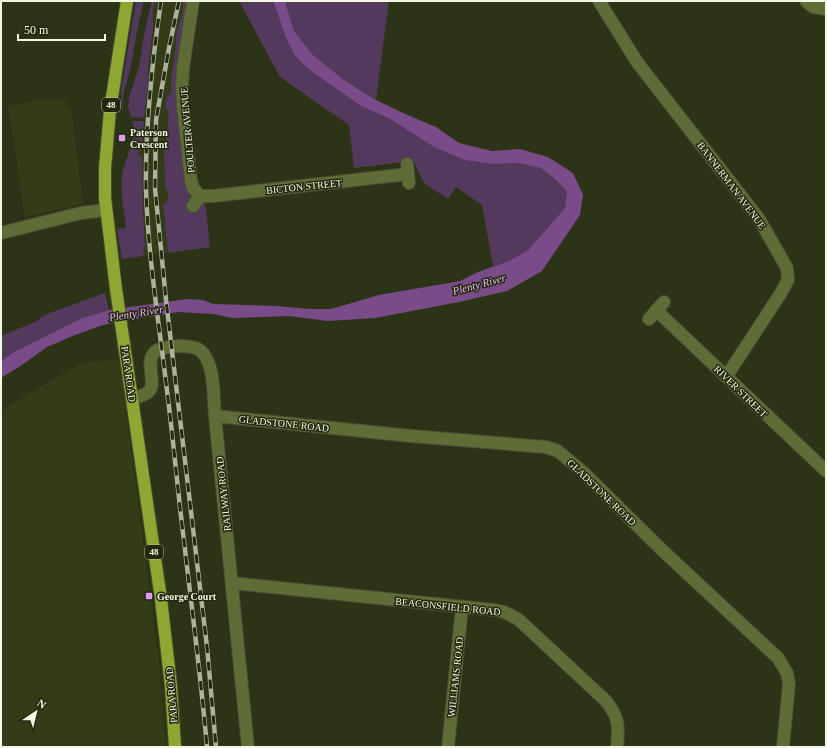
<svg xmlns="http://www.w3.org/2000/svg" width="827" height="748" viewBox="0 0 827 748" font-family="Georgia,serif">
<style>
.built{fill:#333c17}
.green{fill:#53395c}
.water{fill:#794c89}
.lines{fill:none;stroke-linecap:round;stroke-linejoin:round}
.street-casing{stroke:#484f33;stroke-width:14}
.primary-casing{stroke:#484f33;stroke-width:14}
.street{stroke:#5f6c38;stroke-width:12}
.primary{stroke:#8ea632;stroke-width:12}
.rail-casing{stroke:#acb29c;stroke-width:4.5}
.rail{stroke:#22290c;stroke-width:3;stroke-dasharray:9;stroke-linecap:butt}
.poi-dot{fill:#dc99f4;stroke:#22290c;stroke-width:1.5}
.labels{text-anchor:middle;stroke-width:3;stroke-linejoin:round;paint-order:stroke}
.shield{fill:#22290c;stroke:#b4baa5;stroke-width:1}
.shield-label{font-size:9px;font-weight:bold;fill:#f2f8e6}
.street-label{font-size:10px;fill:#f2f8e6;stroke:#22290c}
.poi-label{font-size:10px;font-weight:bold;fill:#f2f8e6;stroke:#22290c;text-anchor:start}
.water-label{font-size:11px;font-style:italic;fill:#eab6fd;stroke:#22290c}
</style>
<rect width="100%" height="100%" fill="#2c3316"/>
<path class="built" d="M 156,1 L 183,1 L 182,15 L 176,35 L 176,44 L 171,79 L 172,85 L 168,134 L 166,138 L 167,146 L 164,151 L 165,186 L 168,192 L 168,200 L 163,205 L 168,253 L 143,256 L 145,245 L 143,210 L 142,158 L 138,155 L 138,153 L 142,148 L 148,69 L 153,30 L 153,9 Z
M 68,98 L 66,105 L 72,113 L 83,204 L 24,217 L 17,163 L 8,106 L 41,99 L 45,102 Z
M 119,359 L 159,663 L 166,747 L 1,747 L 1,411 L 10,405 L 81,363 Z"/>
<path class="green" d="M 136,1 L 144,1 C 138,22 135,44 131,65 C 128,83 121,91 123,111 L 122,111 L 121,91 Z
M 152,1 L 156,1 L 153,9 L 153,30 L 148,69 L 148,83 L 144,118 L 131,117 L 128,107 L 129,97 L 139,67 L 146,25 Z
M 183,1 L 188,1 L 182,41 L 189,192 L 192,199 L 200,203 L 205,201 L 210,247 L 168,253 L 163,205 L 168,200 L 168,192 L 165,186 L 164,151 C 167,146 165,144 166,138 C 168,129 168,120 169,111 L 165,109 L 167,96 L 171,93 L 171,79 L 176,44 L 176,35 L 182,15 Z
M 239,1 L 273,1 L 286,38 L 295,56 L 308,69 L 361,106 L 390,119 L 434,147 L 494,164 L 517,163 L 541,168 L 556,180 L 567,192 L 565,208 L 528,250 L 509,261 L 493,266 L 482,205 L 456,187 L 448,199 L 425,184 L 413,161 L 354,168 L 349,125 L 280,77 Z
M 285,1 L 389,1 L 376,100 L 344,80 L 312,54 L 294,31 Z
M 132,121 L 144,121 L 142,148 L 138,153 L 138,155 L 142,157 L 143,210 L 145,245 L 143,256 L 122,259 L 117,229 L 126,228 C 124,210 120,192 122,175 C 125,155 138,141 132,121 Z
M 105,293 L 109,310 L 82,318 L 14,352 L 1,361 L 1,336 L 37,321 L 44,315 Z"/>
<path class="water" d="M 273,1 L 285,1 L 294,31 L 312,54 L 344,80 L 374,99 L 403,113 L 436,127 L 459,143 L 492,151 L 520,149 L 548,157 L 573,173 L 583,195 L 580,215 L 542,271 L 507,291 L 459,302 L 375,318 L 328,321 L 289,316 L 232,318 L 214,314 L 178,312 L 111,323 L 100,326 L 75,335 L 47,347 L 22,365 L 1,378 L 1,361 L 14,352 L 82,318 L 109,310 L 187,299 L 203,300 L 213,304 L 276,306 L 309,309 L 331,309 L 379,295 L 460,281 L 478,272 L 509,261 L 528,250 L 565,208 L 567,192 L 556,180 L 541,168 L 517,163 L 494,164 L 465,160 L 434,147 L 390,119 L 361,106 L 308,69 L 295,56 L 286,38 Z"/>
<g class="lines">
<defs>
<path id="street" d="M 193,1 L 183,68 L 182,88 L 183,106 L 191,181 L 193,188 L 200,196
M 599,1 L 637,62 L 759,219 L 787,268 L 788,280 L 781,293 L 726,377
M 806,1 L 813,7 L 826,9
M 407,164 L 409,183
M 200,196 L 213,196 L 408,174
M 193,206 L 200,196
M 1,233 L 81,213 L 106,210
M 656,310 L 826,471
M 649,319 L 664,302
M 132,399 C 137,397 142,396 147,393 C 159,385 144,364 154,353 C 159,347 170,347 177,346 C 184,346 193,346 198,349 C 216,360 213,398 215,416 L 248,747
M 215,416 L 411,436 L 546,447 L 558,451 L 584,473 L 662,550 L 778,658 L 787,673 L 789,684 L 783,747
M 232,583 L 494,610 L 504,612 L 518,619 L 605,700 C 619,716 619,726 617,747
M 448,747 L 462,607"/>
<path id="primary" d="M 127,1 L 110,110 L 105,168 L 105,198 L 116,289 L 161,599 L 171,686 L 175,747"/>
</defs>
<use href="#street" class="street-casing"/>
<use href="#primary" class="primary-casing"/>
<use href="#street" class="street"/>
<use href="#primary" class="primary"/>
<defs>
<path id="rail" d="M 161,1 C 152,63 145,126 146,189 C 148,259 160,329 168,399 C 174,446 178,494 184,541 C 192,610 201,678 207,747
M 179,1 L 169,48 L 156,120 L 155,188 L 166,300 L 207,647 L 216,747"/>
</defs>
<use href="#rail" class="rail-casing"/>
<use href="#rail" class="rail"/>
</g>
<g class="poi-dot">
<rect x="118" y="134" width="8" height="8" rx="2"/>
<rect x="145" y="592" width="8" height="8" rx="2"/>
</g>
<g class="labels">
<g class="shield">
<rect x="102" y="98" width="18" height="14" rx="3"/>
<rect x="145" y="545" width="18" height="14" rx="3"/>
</g>
<g class="shield-label">
<text x="111" y="108">48</text>
<text x="154" y="555">48</text>
</g>
<g class="street-label">
<text transform="translate(187 130) rotate(-95)" y="4">POULTER AVENUE</text>
<text transform="translate(732 185) rotate(53)" y="4">BANNERMAN AVENUE</text>
<text transform="translate(304 186) rotate(-6)" y="4">BICTON STREET</text>
<text transform="translate(129 374) rotate(82)" y="4">PARA ROAD</text>
<text transform="translate(741 391) rotate(44)" y="4">RIVER STREET</text>
<text transform="translate(284 423) rotate(6)" y="4">GLADSTONE ROAD</text>
<text transform="translate(602 492) rotate(44)" y="4">GLADSTONE ROAD</text>
<text transform="translate(223 494) rotate(-96)" y="4">RAILWAY ROAD</text>
<text transform="translate(448 606) rotate(6)" y="4">BEACONSFIELD ROAD</text>
<text transform="translate(455 677) rotate(-84)" y="4">WILLIAMS ROAD</text>
<text transform="translate(171 695) rotate(-95)" y="4">PARA ROAD</text>
</g>
<g class="poi-label">
<text x="130" y="136">Paterson<tspan x="130" dy="12">Crescent</tspan></text>
<text x="157" y="600">George Court</text>
</g>
<g class="water-label">
<text transform="translate(479 284) rotate(-15)" y="4">Plenty River</text>
<text transform="translate(136 313) rotate(-9)" y="4">Plenty River</text>
</g>
</g>
<rect width="827" height="748" fill="none" stroke="#f2f8e6" stroke-width="4"/>
<g transform="translate(36 712) rotate(35)" stroke="#22290c" stroke-width="3" paint-order="stroke">
<path d="M0-3L7 15L0 10L-7 15Z" fill="#f2f8e6"/>
<text y="-6" font-size="11" font-weight="bold" text-anchor="middle" fill="#f2f8e6">N</text>
</g>
<path d="M18 34v6h87v-6" fill="none" stroke="#f2f8e6" stroke-width="2"/>
<text x="24" y="34" font-size="12" fill="#f2f8e6" stroke="#22290c" stroke-width="3" paint-order="stroke">50 m</text>
</svg>
